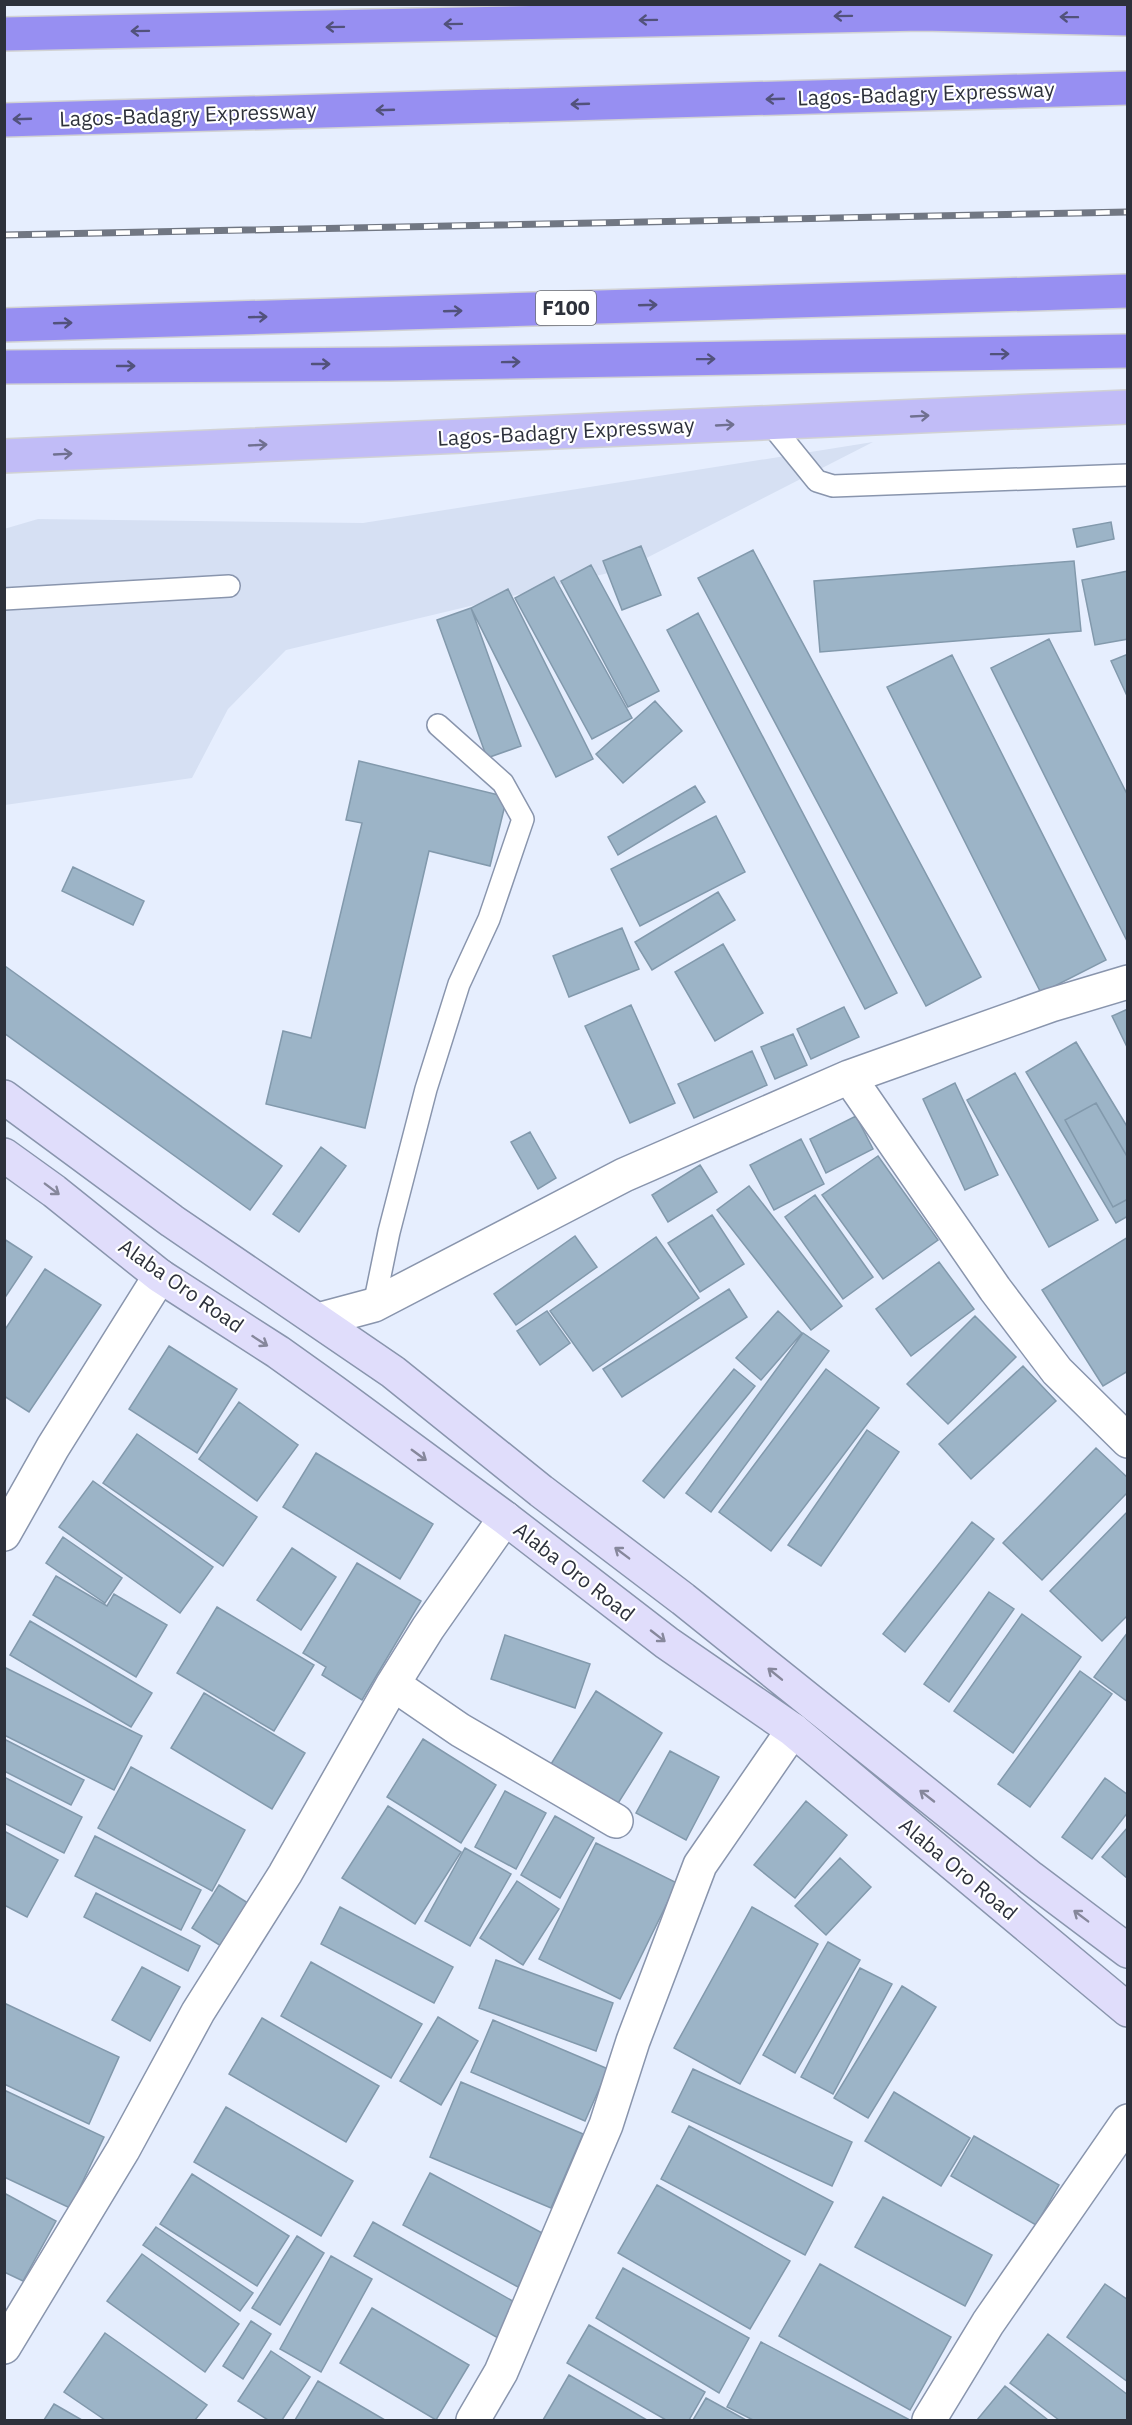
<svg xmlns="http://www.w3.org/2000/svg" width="1132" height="2425" viewBox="0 0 1132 2425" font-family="'IBM Plex Sans',sans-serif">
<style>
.built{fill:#d6e0f3}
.building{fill:#9cb4c7;stroke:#8299ac;stroke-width:1.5}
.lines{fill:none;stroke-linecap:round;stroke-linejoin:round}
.lane-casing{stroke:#8995ad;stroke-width:24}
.street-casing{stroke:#8995ad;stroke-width:36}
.secondary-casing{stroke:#8995ad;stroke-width:36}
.primary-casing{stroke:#d1d2d4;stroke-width:36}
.highway-casing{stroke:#d1d2d4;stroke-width:36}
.lane{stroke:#fff;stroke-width:21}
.street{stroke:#fff;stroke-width:33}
.secondary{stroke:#e0ddfb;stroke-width:33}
.primary{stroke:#c1bcf7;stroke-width:33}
.highway{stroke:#978ff2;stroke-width:33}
.rail-casing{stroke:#717783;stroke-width:7}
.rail{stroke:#fff;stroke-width:4.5;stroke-dasharray:14;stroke-linecap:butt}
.oneway{stroke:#52527b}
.oneway2{stroke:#707090}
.oneway3{stroke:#86879b}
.labels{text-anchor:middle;stroke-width:4.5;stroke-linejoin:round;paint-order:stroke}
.shield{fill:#fff;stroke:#6c6f76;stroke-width:1.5}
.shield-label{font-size:20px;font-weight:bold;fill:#2d313b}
.street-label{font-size:21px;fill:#2d313b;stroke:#fff}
</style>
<rect width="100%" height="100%" fill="#e6eefe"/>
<path class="built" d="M 873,442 L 625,569 L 286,650 L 228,709 L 192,778 L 5,805 L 4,529 L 38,519 L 363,523 Z"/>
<path class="building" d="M 1111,522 L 1114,539 L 1077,547 L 1073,529 Z
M 641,546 L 661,595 L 622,610 L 603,561 Z
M 753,550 L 981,977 L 926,1006 L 698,578 Z
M 1074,561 L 1081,631 L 820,652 L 814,581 Z
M 591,565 L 659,691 L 628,707 L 561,581 Z
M 1128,571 L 1128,639 L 1095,645 L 1082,580 Z
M 554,577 L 632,718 L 592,739 L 515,598 Z
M 508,589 L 593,759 L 556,777 L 471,608 Z
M 471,608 L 521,746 L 487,758 L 437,620 Z
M 698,613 L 897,993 L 865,1009 L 667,630 Z
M 1049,639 L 1128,796 L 1128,943 L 991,668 Z
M 1128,654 L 1128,698 L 1111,661 Z
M 952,655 L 1106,960 L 1041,993 L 887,687 Z
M 655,701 L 682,731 L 623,783 L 596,754 Z
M 359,761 L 507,797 L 490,866 L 429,851 L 365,1128 L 266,1104 L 283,1031 L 311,1038 L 362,823 L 346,820 Z
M 695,786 L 705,802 L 618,855 L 608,837 Z
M 716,816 L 745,872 L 640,926 L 611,869 Z
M 73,867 L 144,901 L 133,925 L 62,891 Z
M 718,892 L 735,920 L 652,970 L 635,942 Z
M 622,928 L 639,969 L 569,997 L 553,956 Z
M 723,944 L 763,1013 L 715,1041 L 675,972 Z
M 5,966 L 282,1166 L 250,1210 L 4,1033 Z
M 631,1005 L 675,1103 L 630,1123 L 585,1026 Z
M 844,1007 L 859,1037 L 811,1059 L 797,1029 Z
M 1128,1009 L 1128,1049 L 1112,1016 Z
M 793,1034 L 807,1065 L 775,1079 L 761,1047 Z
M 1076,1042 L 1128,1128 L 1128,1158 L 1096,1103 L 1065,1120 L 1113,1207 L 1128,1199 L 1128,1216 L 1116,1223 L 1026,1072 Z
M 752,1051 L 767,1085 L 694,1118 L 678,1084 Z
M 1015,1073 L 1098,1220 L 1049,1247 L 967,1100 Z
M 955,1083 L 998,1175 L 965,1190 L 923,1099 Z
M 1096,1103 L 1128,1158 L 1128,1199 L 1113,1207 L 1065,1120 Z
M 856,1116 L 873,1149 L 826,1173 L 810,1139 Z
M 530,1132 L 556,1178 L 538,1189 L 511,1142 Z
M 801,1139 L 824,1184 L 774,1210 L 750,1165 Z
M 321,1147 L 346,1166 L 299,1232 L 273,1214 Z
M 878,1156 L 938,1240 L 883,1279 L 822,1195 Z
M 700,1165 L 717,1192 L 668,1222 L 652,1195 Z
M 749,1186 L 842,1306 L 811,1330 L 717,1210 Z
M 815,1195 L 873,1277 L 843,1299 L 785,1217 Z
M 712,1215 L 744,1264 L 700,1292 L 668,1243 Z
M 575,1236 L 597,1267 L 516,1325 L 494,1294 Z
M 656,1237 L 699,1298 L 593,1371 L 550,1311 Z
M 1128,1237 L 1128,1371 L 1103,1386 L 1042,1290 Z
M 4,1239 L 32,1257 L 4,1299 Z
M 939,1262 L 974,1309 L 911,1356 L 876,1309 Z
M 45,1269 L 101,1305 L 29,1412 L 4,1396 L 4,1331 Z
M 729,1289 L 747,1317 L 622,1397 L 603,1369 Z
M 547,1311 L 570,1343 L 540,1365 L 517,1331 Z
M 778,1311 L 802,1333 L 761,1380 L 736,1358 Z
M 975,1316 L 1016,1357 L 948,1424 L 907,1384 Z
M 803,1333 L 829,1351 L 711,1512 L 686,1493 Z
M 169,1346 L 237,1389 L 197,1453 L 129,1409 Z
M 1023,1366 L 1056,1401 L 971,1479 L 939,1444 Z
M 734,1369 L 755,1386 L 664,1498 L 643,1481 Z
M 826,1369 L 879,1408 L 771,1551 L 719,1512 Z
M 239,1402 L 298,1445 L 257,1501 L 199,1459 Z
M 867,1430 L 899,1452 L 821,1566 L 788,1545 Z
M 137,1434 L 257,1517 L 223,1566 L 103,1483 Z
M 1096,1448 L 1128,1478 L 1128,1492 L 1042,1580 L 1003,1543 Z
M 316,1453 L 433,1524 L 400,1579 L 283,1507 Z
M 93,1481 L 213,1567 L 180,1613 L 59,1527 Z
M 1128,1511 L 1128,1615 L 1102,1641 L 1050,1591 Z
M 972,1522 L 994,1539 L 905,1652 L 883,1634 Z
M 63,1537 L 122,1578 L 105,1603 L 46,1563 Z
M 292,1548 L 336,1577 L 301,1630 L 257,1600 Z
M 357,1563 L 421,1601 L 362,1700 L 322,1675 L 326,1667 L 303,1653 Z
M 56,1576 L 107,1606 L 114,1594 L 167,1625 L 136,1677 L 33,1615 Z
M 989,1592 L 1014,1609 L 949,1702 L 924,1684 Z
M 217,1607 L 314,1665 L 274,1731 L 177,1673 Z
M 1022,1614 L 1081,1657 L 1013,1753 L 954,1711 Z
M 30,1621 L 152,1693 L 131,1727 L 10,1655 Z
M 1128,1632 L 1128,1702 L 1094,1677 Z
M 505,1635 L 590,1664 L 575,1708 L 491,1679 Z
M 4,1667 L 142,1736 L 114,1790 L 4,1735 Z
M 1080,1671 L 1112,1694 L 1030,1807 L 998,1784 Z
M 596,1691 L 662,1733 L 617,1805 L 551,1764 Z
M 204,1693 L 305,1753 L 272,1809 L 171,1748 Z
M 4,1739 L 84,1780 L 71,1805 L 4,1771 Z
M 423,1739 L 496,1785 L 461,1843 L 387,1797 Z
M 670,1751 L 719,1777 L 686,1840 L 636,1813 Z
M 131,1767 L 245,1830 L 212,1891 L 98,1828 Z
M 4,1777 L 82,1817 L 64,1853 L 4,1823 Z
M 1105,1778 L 1128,1795 L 1128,1812 L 1092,1859 L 1062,1837 Z
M 505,1791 L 546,1813 L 516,1869 L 475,1847 Z
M 806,1801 L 847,1835 L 795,1898 L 754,1865 Z
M 388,1806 L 461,1852 L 415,1924 L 342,1878 Z
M 555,1816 L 594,1838 L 560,1898 L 521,1875 Z
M 1128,1827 L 1128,1879 L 1102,1857 Z
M 4,1831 L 58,1860 L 27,1917 L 4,1905 Z
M 95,1836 L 201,1890 L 181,1930 L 75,1876 Z
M 596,1843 L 677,1883 L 620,1999 L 539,1959 Z
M 465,1848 L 511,1874 L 470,1946 L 425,1921 Z
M 840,1858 L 871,1887 L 826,1935 L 795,1906 Z
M 517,1881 L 559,1909 L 523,1965 L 480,1938 Z
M 219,1885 L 248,1903 L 221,1946 L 192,1928 Z
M 96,1893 L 200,1946 L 188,1971 L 84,1917 Z
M 340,1907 L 453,1967 L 434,2003 L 321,1944 Z
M 752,1907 L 818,1944 L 740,2084 L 674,2048 Z
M 828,1942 L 860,1960 L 795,2073 L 763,2055 Z
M 496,1960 L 613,2003 L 596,2051 L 479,2008 Z
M 311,1962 L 422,2024 L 391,2078 L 281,2016 Z
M 142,1967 L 180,1987 L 150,2041 L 112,2020 Z
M 860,1968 L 892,1984 L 833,2094 L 801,2077 Z
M 902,1986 L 936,2007 L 868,2118 L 834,2098 Z
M 4,2003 L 119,2057 L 89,2124 L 4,2084 Z
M 438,2017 L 478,2041 L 441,2105 L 400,2081 Z
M 262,2018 L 379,2086 L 346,2142 L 229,2074 Z
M 493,2020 L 608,2069 L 585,2121 L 471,2072 Z
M 693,2069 L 852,2142 L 832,2186 L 672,2112 Z
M 461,2082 L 583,2134 L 551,2208 L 430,2157 Z
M 4,2090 L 104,2137 L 70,2208 L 4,2177 Z
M 894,2092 L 970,2138 L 941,2186 L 865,2141 Z
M 226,2107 L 353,2181 L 321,2236 L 194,2162 Z
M 689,2126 L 833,2202 L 805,2255 L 661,2179 Z
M 974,2136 L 1059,2185 L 1036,2225 L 951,2176 Z
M 430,2173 L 546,2235 L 518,2287 L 403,2225 Z
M 192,2174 L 289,2236 L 257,2286 L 160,2224 Z
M 657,2185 L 790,2261 L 750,2329 L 618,2253 Z
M 4,2193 L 56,2221 L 23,2281 L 4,2272 Z
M 883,2197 L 992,2255 L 965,2306 L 855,2247 Z
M 373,2222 L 525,2308 L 505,2342 L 354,2256 Z
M 156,2227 L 253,2293 L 240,2311 L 143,2245 Z
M 297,2236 L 324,2253 L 280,2325 L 252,2308 Z
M 142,2254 L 239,2324 L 205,2372 L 107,2301 Z
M 331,2256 L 372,2279 L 321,2372 L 280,2349 Z
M 820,2264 L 951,2337 L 910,2410 L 779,2336 Z
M 623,2268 L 749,2338 L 719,2393 L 596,2318 Z
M 1105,2284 L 1128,2300 L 1128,2382 L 1067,2337 Z
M 372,2308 L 469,2365 L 436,2420 L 340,2363 Z
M 251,2321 L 271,2334 L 243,2379 L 223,2366 Z
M 589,2325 L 705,2392 L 689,2420 L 666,2420 L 567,2363 Z
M 105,2333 L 207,2405 L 195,2420 L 105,2420 L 64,2392 Z
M 1048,2334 L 1128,2395 L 1128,2420 L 1059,2420 L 1010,2383 Z
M 761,2342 L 908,2419 L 907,2420 L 753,2420 L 727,2407 Z
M 271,2351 L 310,2377 L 282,2420 L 268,2420 L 238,2401 Z
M 569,2375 L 647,2420 L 543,2420 Z
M 318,2381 L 385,2420 L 295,2420 Z
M 1005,2386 L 1048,2420 L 977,2420 Z
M 706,2398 L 746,2420 L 693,2420 Z
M 54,2404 L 82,2420 L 44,2420 Z"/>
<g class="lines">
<defs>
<path id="lane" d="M 770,423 L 817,481 L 833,486 L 1128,475
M 4,599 L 229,586
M 374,1305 L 389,1232 L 426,1089 L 459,984 L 489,919 L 523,819 L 503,783 L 438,725"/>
<path id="street" d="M 849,1077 L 995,1289 L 1057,1371 L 1128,1441
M 318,1320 L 374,1305 L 624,1175 L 849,1077 L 1051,1005 L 1128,982
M 4,1534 L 53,1447 L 160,1276
M 393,1684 L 460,1730 L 616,1821
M 4,2347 L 123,2150 L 198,2012 L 285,1874 L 393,1684 L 428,1628 L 505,1518
M 473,2420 L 501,2372 L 606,2125 L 633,2041 L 700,1865 L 793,1730
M 929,2420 L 988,2323 L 1128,2121"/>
<path id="secondary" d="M 4,1097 L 172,1221 L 393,1372 L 541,1491 L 683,1599 L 1031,1878 L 1128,1951
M 4,1155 L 54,1191 L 160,1276 L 278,1352 L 334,1392 L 505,1518 L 667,1643 L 793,1730 L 1128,2010"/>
<path id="primary" d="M 4,456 L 1128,407"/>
<path id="highway" d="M 4,34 L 922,14 L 1128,19
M 4,120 L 1128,88
M 4,325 L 1128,291
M 4,367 L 390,364 L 1128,351"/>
</defs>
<use href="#lane" class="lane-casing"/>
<use href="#street" class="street-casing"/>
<use href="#secondary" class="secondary-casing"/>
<use href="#primary" class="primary-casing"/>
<use href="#highway" class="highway-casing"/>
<use href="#lane" class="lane"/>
<use href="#street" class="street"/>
<use href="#secondary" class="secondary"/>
<use href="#primary" class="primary"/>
<use href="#highway" class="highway"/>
<defs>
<path id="rail" d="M 4,235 L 1128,212"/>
</defs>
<use href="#rail" class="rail-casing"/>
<use href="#rail" class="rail"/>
</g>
<defs><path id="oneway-shaft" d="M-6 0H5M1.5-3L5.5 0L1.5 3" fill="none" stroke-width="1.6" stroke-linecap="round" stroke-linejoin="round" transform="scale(1.5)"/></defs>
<g class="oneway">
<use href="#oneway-shaft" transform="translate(843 16) rotate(179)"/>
<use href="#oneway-shaft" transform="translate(1069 17) rotate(-179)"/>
<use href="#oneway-shaft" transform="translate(648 20) rotate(179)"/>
<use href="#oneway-shaft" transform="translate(453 24) rotate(179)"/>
<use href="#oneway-shaft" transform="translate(335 27) rotate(179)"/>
<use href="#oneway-shaft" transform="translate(140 31) rotate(179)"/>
<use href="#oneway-shaft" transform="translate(775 99) rotate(178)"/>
<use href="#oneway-shaft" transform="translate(580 104) rotate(178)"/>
<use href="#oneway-shaft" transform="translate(385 110) rotate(178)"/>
<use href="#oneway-shaft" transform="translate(22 119) rotate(178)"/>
<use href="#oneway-shaft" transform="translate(648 305) rotate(-2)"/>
<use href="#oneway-shaft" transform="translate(453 311) rotate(-2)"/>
<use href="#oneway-shaft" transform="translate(258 317) rotate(-2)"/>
<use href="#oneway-shaft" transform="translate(63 323) rotate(-2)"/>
<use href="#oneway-shaft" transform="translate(1000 354) rotate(-1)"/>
<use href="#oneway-shaft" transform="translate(706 359) rotate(-1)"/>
<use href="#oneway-shaft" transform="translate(511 362) rotate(-1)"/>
<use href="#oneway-shaft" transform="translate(321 364)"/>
<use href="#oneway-shaft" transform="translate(126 366)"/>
</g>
<g class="oneway2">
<use href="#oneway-shaft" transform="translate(920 416) rotate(-3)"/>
<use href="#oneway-shaft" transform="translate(725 425) rotate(-3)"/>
<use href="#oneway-shaft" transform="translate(258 445) rotate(-3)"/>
<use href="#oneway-shaft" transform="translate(63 454) rotate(-3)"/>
</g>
<g class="oneway3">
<use href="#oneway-shaft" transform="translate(52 1189) rotate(37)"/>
<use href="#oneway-shaft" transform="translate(260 1341) rotate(33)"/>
<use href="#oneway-shaft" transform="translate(419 1455) rotate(36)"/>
<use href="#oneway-shaft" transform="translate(622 1553) rotate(-143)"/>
<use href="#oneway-shaft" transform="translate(658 1636) rotate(38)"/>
<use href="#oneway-shaft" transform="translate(775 1674) rotate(-141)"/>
<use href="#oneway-shaft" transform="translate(927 1796) rotate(-142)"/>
<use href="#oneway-shaft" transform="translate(1081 1916) rotate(-143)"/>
</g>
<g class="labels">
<rect class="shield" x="536" y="291" width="60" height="34" rx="4.5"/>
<g class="shield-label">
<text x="566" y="315">F100</text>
</g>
<g class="street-label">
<text transform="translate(926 94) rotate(-2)" y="7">Lagos-Badagry Expressway</text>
<text transform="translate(188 115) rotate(-2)" y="7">Lagos-Badagry Expressway</text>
<text transform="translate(566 432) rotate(-3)" y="7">Lagos-Badagry Expressway</text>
<text transform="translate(181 1286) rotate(35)" y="7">Alaba Oro Road</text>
<text transform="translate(574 1572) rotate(38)" y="7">Alaba Oro Road</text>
<text transform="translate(958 1869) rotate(40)" y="7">Alaba Oro Road</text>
</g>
</g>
<rect width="1132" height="2425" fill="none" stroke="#2d313b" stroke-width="12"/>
</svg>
